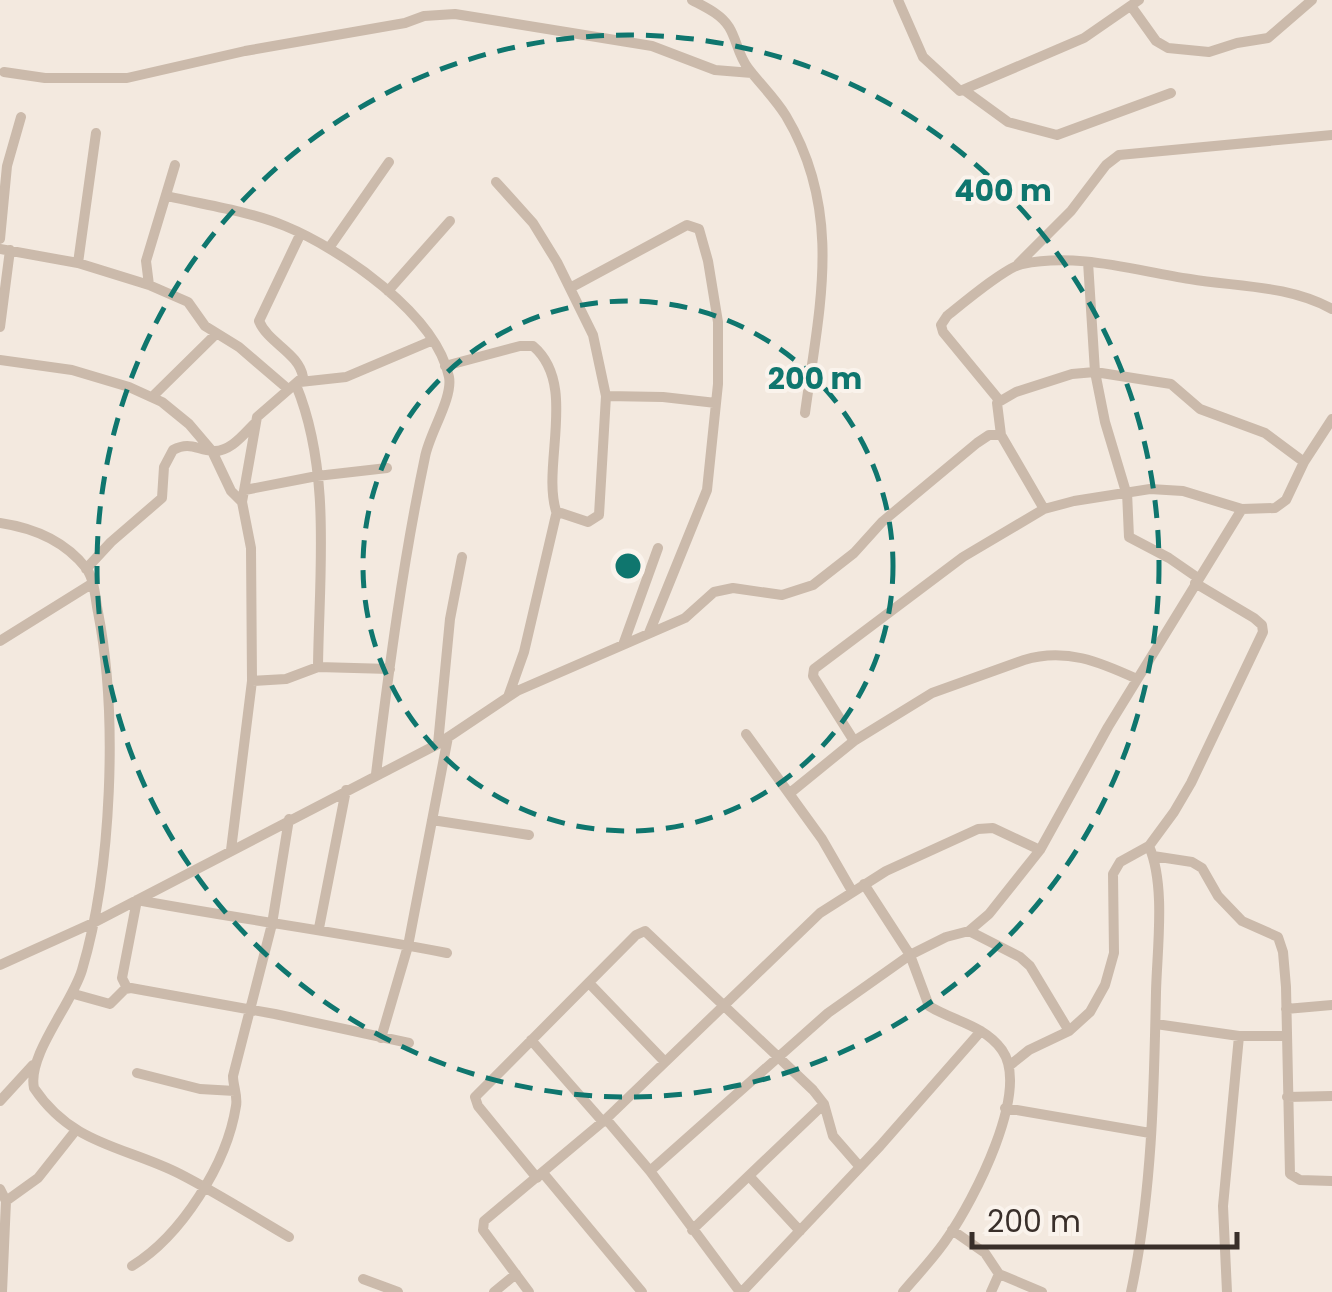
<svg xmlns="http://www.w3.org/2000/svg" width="1332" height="1292" viewBox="0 0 1332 1292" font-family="Poppins,sans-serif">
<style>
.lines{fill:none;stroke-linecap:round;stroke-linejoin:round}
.minor{stroke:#cbbaab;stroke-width:10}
.ring{fill:none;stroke:#0f766e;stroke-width:5;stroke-dasharray:18 12}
.centre{fill:#0f766e;stroke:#faf3ec;stroke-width:5}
.ring-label{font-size:30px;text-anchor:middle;font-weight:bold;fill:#0f766e;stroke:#faf3ec;stroke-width:8;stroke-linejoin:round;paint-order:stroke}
</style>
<rect width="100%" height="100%" fill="#f3e9df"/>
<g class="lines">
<path class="minor" d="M 692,0 C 705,7 721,14 729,27 C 737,40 738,55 748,68 C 760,84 775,98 786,116 C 844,213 819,309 805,413
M 898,0 L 923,57 L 960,91 L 1084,38 L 1139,0
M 1131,6 L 1156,41 L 1168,48 L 1209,52 L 1237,43 L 1268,38 L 1312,0
M 4,72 L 45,78 L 127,78 L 245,51 L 405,23 L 424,16 L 455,14 L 652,46 L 715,70 L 752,73
M 964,90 L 1008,122 L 1057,135 L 1171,93
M 496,182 L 533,223 L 557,262 L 593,335 L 606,396 L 599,515 L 588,522 L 561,513 L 556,515 L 524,652 L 508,697
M 167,196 C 205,205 249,211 285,226 C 341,249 436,314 449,377 C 453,398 429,434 425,457 C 403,561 389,668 376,774
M 0,239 L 7,166 L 21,117
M 329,248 L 389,162
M 0,249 L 78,263 L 149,285 L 188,302 L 205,326 L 239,347 L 288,389
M 1088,262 L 1095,372 L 1105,422 L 1126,492
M 78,263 L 96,133
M 1018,264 L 1071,211 L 1106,165 L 1119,155 L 1332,135
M 149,285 L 146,261 L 175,165
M 570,288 L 687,225 L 699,229 L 708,261 L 718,322 L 718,384 L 707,490 L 649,633
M 388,291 L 450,221
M 0,327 L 10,250
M 0,360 L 72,370 L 129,387 L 162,402 L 189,424 L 212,451 L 231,491 L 242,502 L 251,548 L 252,681 L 231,850
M 445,366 L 520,346 L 533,346 C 579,385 540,467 557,514
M 300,382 L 346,377 L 431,341
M 296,385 C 332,472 319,575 318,667
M 606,396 L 663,397 L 716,403
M 152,397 L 216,334
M 999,400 L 943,332 L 941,325 L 947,316 C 962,304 1006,267 1022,264 C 1078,252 1136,271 1190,279 C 1238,287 1288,285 1332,309
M 1304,462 L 1332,419
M 245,490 L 317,476 L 387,468
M 1127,492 L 1129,537 L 1169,558 L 1198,578
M 242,502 L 257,417 L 303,377 C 299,353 268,343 259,321 L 300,235
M 0,523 C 34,528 64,540 86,568 C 95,580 95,598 98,612 C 118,715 112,869 82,970 C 72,1004 27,1055 34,1088 C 73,1146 125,1146 180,1174 C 217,1193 253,1216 289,1237
M 86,569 L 111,542 L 162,498 L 164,467 L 173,450 C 190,441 197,450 213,451 C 230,452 243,435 254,424
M 0,641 L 93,583
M 623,645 L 658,548
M 252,681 L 286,679 L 318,667 L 390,669
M 746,734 L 822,839 L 852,891
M 854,741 L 813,676 L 814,669 L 963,557 L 1044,509 L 1074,501 L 1150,489 L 1183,491 L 1242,509 L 1275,508 L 1286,500 L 1304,462 L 1265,433 L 1200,409 L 1171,384 L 1095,372 L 1072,374 L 1016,392 L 997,403 L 1001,435 L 1044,509
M 438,744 L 450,619 L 462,557
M 790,793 L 854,741 L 932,693 L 1024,660 C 1065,647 1100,662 1137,679
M 432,820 L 529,835
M 1153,856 L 1192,862 L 1202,868 L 1218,896 L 1242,921 L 1278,937 L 1283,952 L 1286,987 L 1290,1174 L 1300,1180 L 1332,1181
M 864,884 L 910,955 L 929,1006 C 953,1021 984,1025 1002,1050 C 1031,1091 973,1201 948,1237 C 935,1257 918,1274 903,1292
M 319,928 L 346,790
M 969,931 L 1020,957 L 1030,966 L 1069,1031
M 0,965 L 93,923 L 438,744 L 517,691 L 685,618 L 714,592 L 733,588 L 782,595 L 813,585 L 854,553 L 882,522 L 977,443 L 989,435 L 1001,435
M 589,983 L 665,1062
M 127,988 L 122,978 L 137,900 C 240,919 344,933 447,953
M 74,994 L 110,1004 L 125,989 L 131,988 L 275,1014 L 409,1043
M 1286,1009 L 1332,1005
M 1156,1024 L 1239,1036 L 1287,1036
M 381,1038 L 408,946 L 448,737
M 531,1040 L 603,1122
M 1009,1066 L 1029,1050 L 1069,1031 L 1090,1012 L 1105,985 L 1114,953 L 1113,874 L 1120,862 L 1149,846 L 1174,812 L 1191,783 L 1263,632 L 1262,625 L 1254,618 L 1195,583
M 137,1073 L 200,1089 L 235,1091
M 1287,1097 L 1332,1096
M 0,1101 L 33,1065
M 1005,1108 L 1150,1133
M 606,1119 L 650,1171 L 740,1292
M 650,1171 L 828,1013 L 910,955 L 946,937 L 969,931 L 989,914 L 1040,850 L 1108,727 L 1242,509
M 543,1173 L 642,1292
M 750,1177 L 800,1231
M 537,1178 L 478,1106 L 475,1097 L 636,935 L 645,931 L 813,1090 L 824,1104 L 833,1136 L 860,1167
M 0,1189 L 6,1201 L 2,1292
M 6,1201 L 38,1178 L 76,1130
M 692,1230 L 824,1104
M 952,1230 L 985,1253 L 999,1274 L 991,1292
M 132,1266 C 181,1236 227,1164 236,1106 C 238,1096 233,1086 233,1076 L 272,924 L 289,819
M 999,1274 L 1042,1292
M 363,1279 L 398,1292
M 494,1292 L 516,1274
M 529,1292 L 483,1230 L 484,1221 L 606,1119 L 820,913 L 886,871 L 978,829 L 993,828 L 1040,850
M 742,1292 L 880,1146 L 981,1031
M 1131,1292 C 1152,1194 1154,1092 1156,992 C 1157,949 1166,886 1149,846
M 1227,1292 L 1223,1206 L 1239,1036"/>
</g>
<g class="ring">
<circle cx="628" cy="566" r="265"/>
<circle cx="628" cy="566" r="531"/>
</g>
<circle cx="628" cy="566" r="15" class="centre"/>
<g class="ring-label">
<text x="1003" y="201">400 m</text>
<text x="815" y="389">200 m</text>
</g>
<path d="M972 1232v15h265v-15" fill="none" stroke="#392f2a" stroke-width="5"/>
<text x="987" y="1232" font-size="30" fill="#392f2a" stroke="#faf3ec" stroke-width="8" paint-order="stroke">200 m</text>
</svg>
